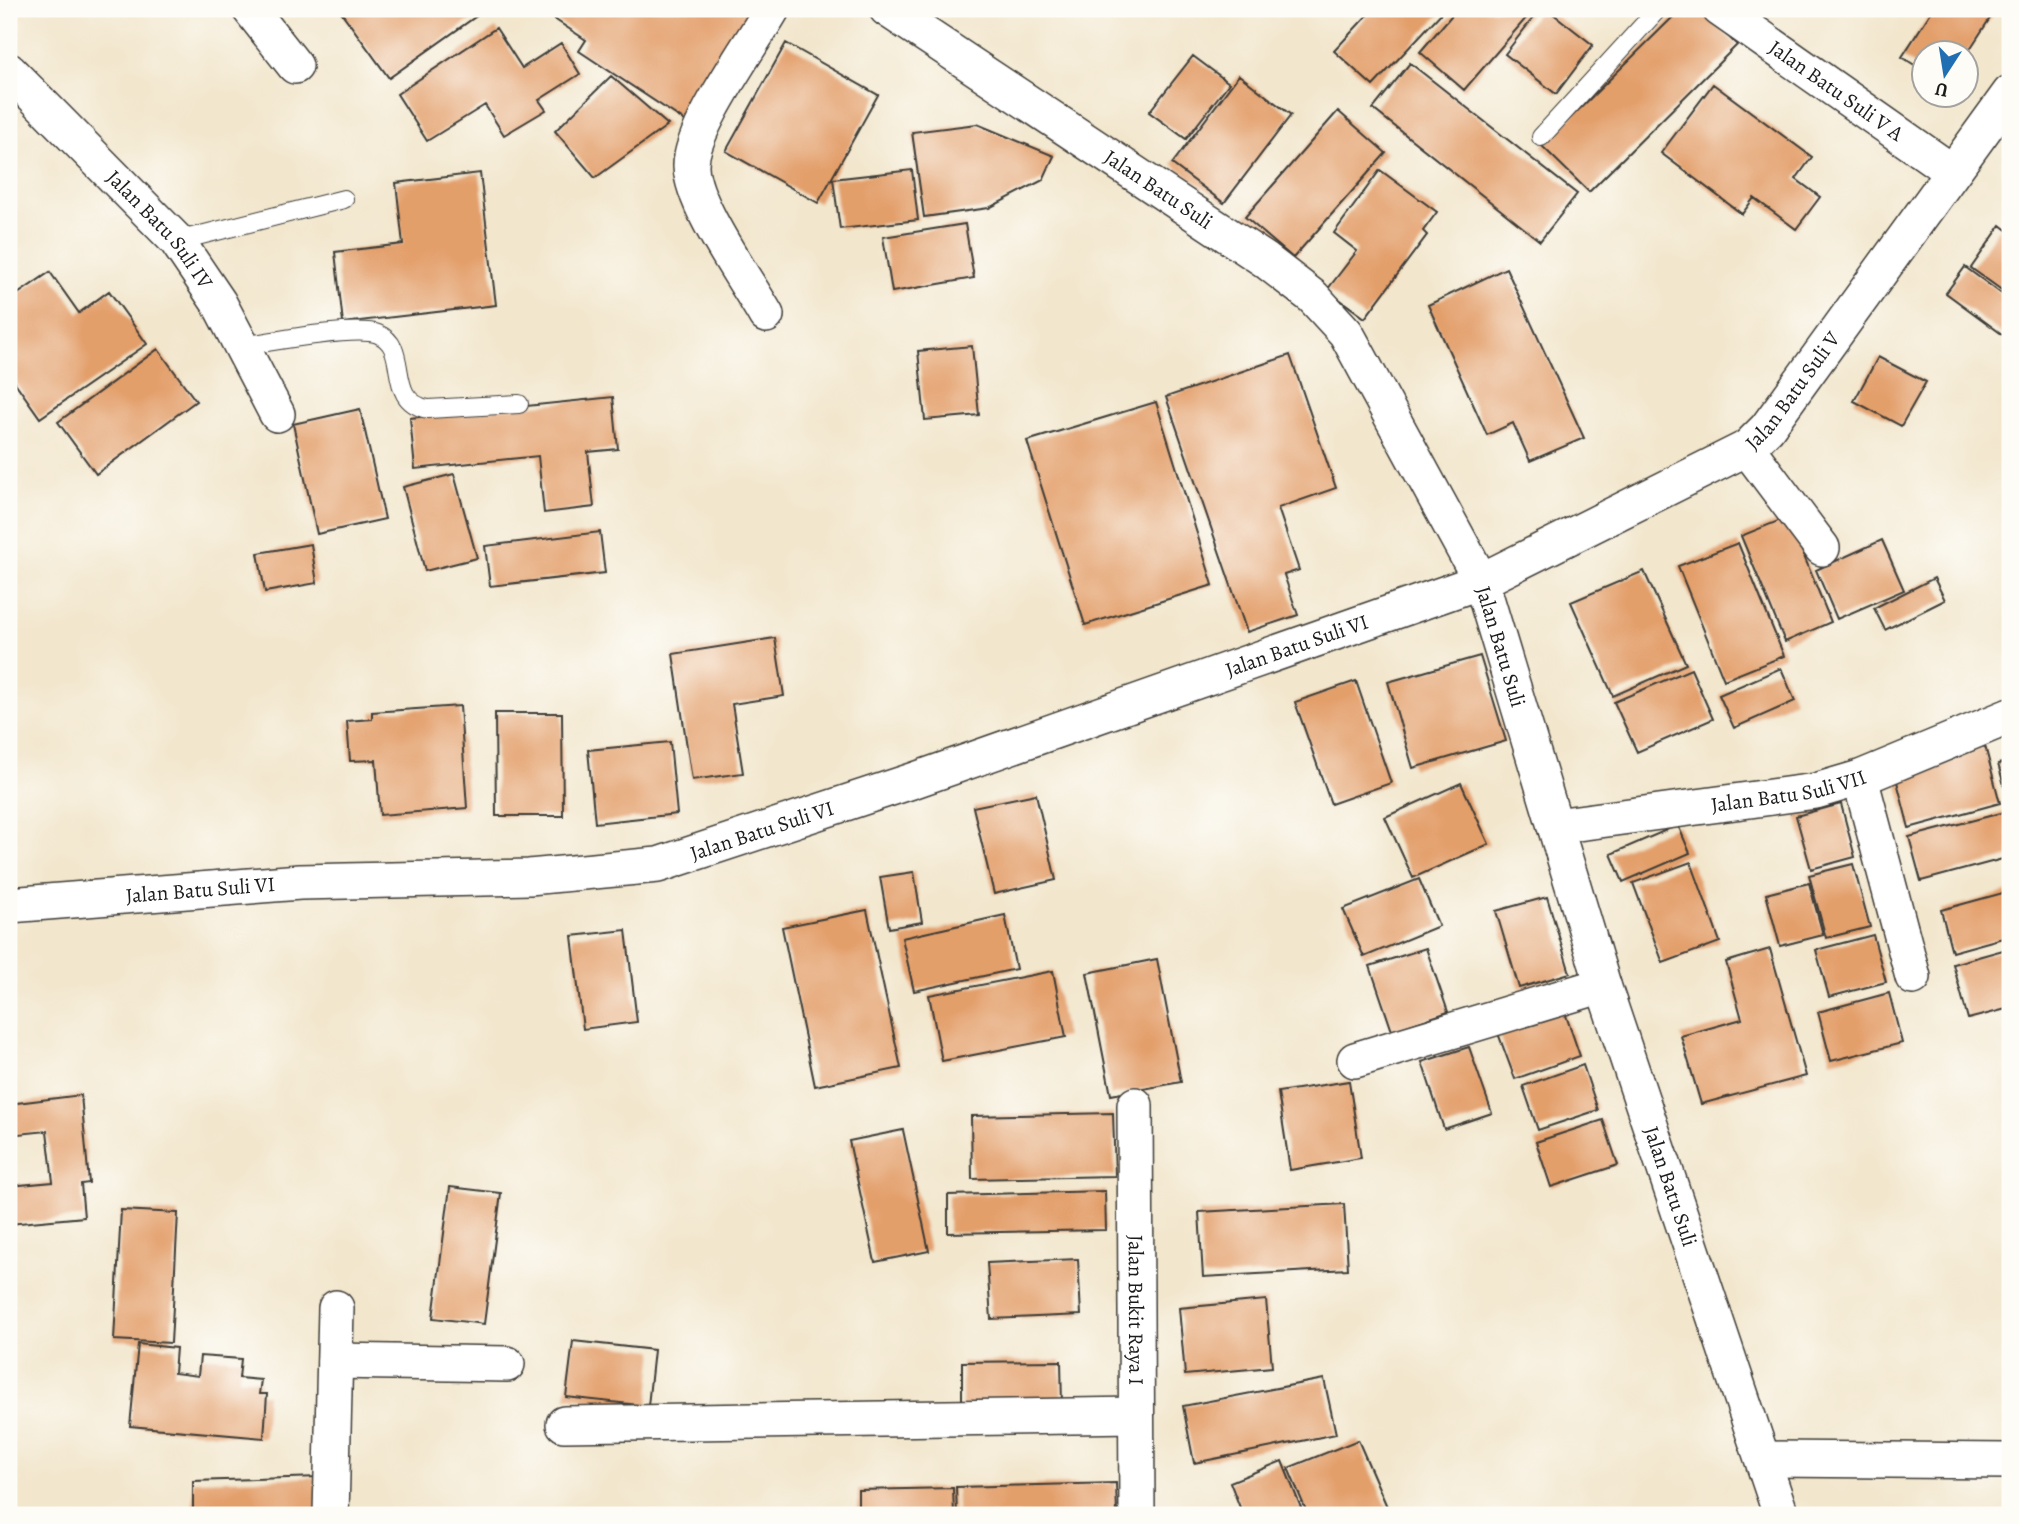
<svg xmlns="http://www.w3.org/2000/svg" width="2019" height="1524" viewBox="0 0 2019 1524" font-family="Alegreya,serif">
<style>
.building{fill:#e39f6a}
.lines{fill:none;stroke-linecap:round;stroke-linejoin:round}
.lane-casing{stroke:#3c3a36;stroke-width:20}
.street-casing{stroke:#3c3a36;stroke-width:38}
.lane{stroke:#fff;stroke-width:18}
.street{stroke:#fff;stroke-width:35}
.labels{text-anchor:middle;stroke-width:7;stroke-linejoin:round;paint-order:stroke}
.street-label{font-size:21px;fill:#1c1c1c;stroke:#fdfcf7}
</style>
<rect width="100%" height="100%" fill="#fdfcf7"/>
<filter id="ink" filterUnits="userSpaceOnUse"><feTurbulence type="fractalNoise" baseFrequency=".0143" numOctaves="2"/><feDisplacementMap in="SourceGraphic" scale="14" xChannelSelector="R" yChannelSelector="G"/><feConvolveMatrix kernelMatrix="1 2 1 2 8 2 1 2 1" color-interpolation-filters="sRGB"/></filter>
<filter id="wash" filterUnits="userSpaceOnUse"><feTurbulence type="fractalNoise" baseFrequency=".00686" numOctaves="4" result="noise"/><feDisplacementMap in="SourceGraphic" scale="28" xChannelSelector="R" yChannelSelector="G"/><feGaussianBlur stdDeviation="1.57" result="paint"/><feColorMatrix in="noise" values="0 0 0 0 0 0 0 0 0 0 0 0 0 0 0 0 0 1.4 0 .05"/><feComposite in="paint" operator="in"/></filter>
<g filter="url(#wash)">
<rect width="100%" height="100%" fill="#f2e6cc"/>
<g id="blocks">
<path class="building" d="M 339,9 L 479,9 L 482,12 L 389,78 Z
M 539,9 L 749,9 L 753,11 L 688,123 L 579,51 L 586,40 Z
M 1373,9 L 1445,9 L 1373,86 L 1334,51 Z
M 1457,9 L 1534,9 L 1464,90 L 1420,52 Z
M 1540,9 L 1547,9 L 1593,45 L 1556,94 L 1505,54 Z
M 1681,9 L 1700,9 L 1737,45 L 1589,192 L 1542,146 Z
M 1933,9 L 1996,9 L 1968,52 L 1924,52 L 1924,71 L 1902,57 Z
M 496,28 L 522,68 L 561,43 L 580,74 L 539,100 L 546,110 L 504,135 L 485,105 L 427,141 L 397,94 Z
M 786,43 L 878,95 L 818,203 L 726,151 Z
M 1193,56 L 1229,83 L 1186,139 L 1149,112 Z
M 1410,63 L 1577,194 L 1540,241 L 1373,109 Z
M 1239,75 L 1291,115 L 1224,203 L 1172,164 Z
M 611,76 L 668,125 L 595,178 L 555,131 Z
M 1713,84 L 1812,157 L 1796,179 L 1820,197 L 1796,229 L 1754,198 L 1742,214 L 1661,153 Z
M 1338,111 L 1386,153 L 1293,258 L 1245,217 Z
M 977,124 L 1054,156 L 1043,180 L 989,208 L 924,217 L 912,132 Z
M 912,170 L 918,220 L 840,229 L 833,179 Z
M 1380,170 L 1437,212 L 1423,231 L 1427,235 L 1365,318 L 1327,290 L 1357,251 L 1334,233 Z
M 480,173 L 496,305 L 343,323 L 335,252 L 403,244 L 396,183 Z
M 965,224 L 974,278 L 892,292 L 883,237 Z
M 2001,225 L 2010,232 L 2010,296 L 1971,268 Z
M 1965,267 L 2010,300 L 2010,340 L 1946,293 Z
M 1506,268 L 1584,438 L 1530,461 L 1513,423 L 1487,435 L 1428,305 Z
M 50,272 L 79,313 L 109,291 L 147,344 L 40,418 L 9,374 L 9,300 Z
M 972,346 L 979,415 L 925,420 L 918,351 Z
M 158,349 L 196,401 L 96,474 L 58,422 Z
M 1290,355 L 1336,488 L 1278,508 L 1299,570 L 1284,575 L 1298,615 L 1247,632 L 1166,397 Z
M 1878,357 L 1926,382 L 1901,426 L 1854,401 Z
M 613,397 L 618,449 L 588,452 L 594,507 L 544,513 L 538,456 L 415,469 L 410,418 Z
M 1156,402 L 1213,585 L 1085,625 L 1027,441 Z
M 360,409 L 385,519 L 317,534 L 293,424 Z
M 454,474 L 477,558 L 425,571 L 403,487 Z
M 1788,517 L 1831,622 L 1785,642 L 1741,536 Z
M 600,532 L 605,573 L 490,586 L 485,546 Z
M 1882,540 L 1904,590 L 1837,619 L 1816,570 Z
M 1738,543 L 1784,656 L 1724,680 L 1678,566 Z
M 311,544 L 317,583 L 265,592 L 258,553 Z
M 1644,571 L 1686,664 L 1613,696 L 1571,602 Z
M 1934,578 L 1945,600 L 1885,630 L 1874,608 Z
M 775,638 L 784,696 L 732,704 L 743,773 L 692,780 L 673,654 Z
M 1480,656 L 1506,741 L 1413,768 L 1388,682 Z
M 1781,668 L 1795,701 L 1734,728 L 1719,695 Z
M 1691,669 L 1713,719 L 1637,752 L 1614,702 Z
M 1356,681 L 1391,783 L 1331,804 L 1295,702 Z
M 460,706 L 467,808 L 380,815 L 376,760 L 350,761 L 347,721 L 372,719 L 372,712 Z
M 495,713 L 562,713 L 563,816 L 496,816 Z
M 670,742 L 677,814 L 595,823 L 588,750 Z
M 1985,746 L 2000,803 L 1909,828 L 1894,770 Z
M 2010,761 L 2010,799 L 2008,799 L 1998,764 Z
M 1461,783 L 1489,844 L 1413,878 L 1385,817 Z
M 1036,794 L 1056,880 L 994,894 L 973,807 Z
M 1841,804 L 1855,857 L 1811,869 L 1796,816 Z
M 2005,812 L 2010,830 L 2010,857 L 1921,881 L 1909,837 Z
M 1678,825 L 1690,853 L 1623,882 L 1611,854 Z
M 1691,862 L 1720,942 L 1663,963 L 1633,883 Z
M 1853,864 L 1870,927 L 1826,938 L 1809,875 Z
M 914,872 L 922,922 L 889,928 L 880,877 Z
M 1419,879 L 1439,926 L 1364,957 L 1343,909 Z
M 1809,883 L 1823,935 L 1780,946 L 1766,894 Z
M 2010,891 L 2010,936 L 1952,952 L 1941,910 Z
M 1547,897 L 1570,973 L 1519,988 L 1496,911 Z
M 867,910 L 901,1068 L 815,1086 L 782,927 Z
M 1005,915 L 1016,969 L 914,991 L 902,938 Z
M 626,930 L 637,1022 L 583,1029 L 572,936 Z
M 1873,935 L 1886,982 L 1829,997 L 1816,950 Z
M 1426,948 L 1448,1012 L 1392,1031 L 1370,966 Z
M 2010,948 L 2010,1008 L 1968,1019 L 1953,964 Z
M 1770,949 L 1806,1076 L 1701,1104 L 1681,1036 L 1742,1019 L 1726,962 Z
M 1157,959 L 1181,1082 L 1111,1095 L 1087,973 Z
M 1053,971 L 1066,1037 L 942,1061 L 929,995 Z
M 1889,993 L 1902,1043 L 1831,1061 L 1818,1012 Z
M 1561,1001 L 1580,1056 L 1515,1079 L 1495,1025 Z
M 1469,1047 L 1492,1113 L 1444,1129 L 1422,1062 Z
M 1583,1065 L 1598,1110 L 1538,1130 L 1523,1086 Z
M 1349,1081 L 1361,1158 L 1290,1170 L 1278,1092 Z
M 81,1095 L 89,1183 L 81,1184 L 84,1217 L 9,1224 L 9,1186 L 53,1182 L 47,1131 L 9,1135 L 9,1104 Z
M 1113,1113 L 1115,1176 L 972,1179 L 971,1116 Z
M 1603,1120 L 1618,1165 L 1551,1187 L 1536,1142 Z
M 903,1130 L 929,1251 L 875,1262 L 849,1141 Z
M 450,1187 L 501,1193 L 484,1324 L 433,1318 Z
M 1105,1191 L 1106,1230 L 948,1233 L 948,1195 Z
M 1344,1204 L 1348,1269 L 1203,1277 L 1199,1212 Z
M 121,1210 L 178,1213 L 171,1343 L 114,1340 Z
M 1078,1259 L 1081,1315 L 991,1319 L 987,1263 Z
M 1266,1300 L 1272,1367 L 1185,1375 L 1179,1308 Z
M 573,1341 L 654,1350 L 648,1406 L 566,1397 Z
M 138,1344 L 176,1348 L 174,1373 L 198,1376 L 200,1356 L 241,1359 L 239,1378 L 261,1380 L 259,1394 L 267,1394 L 264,1438 L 130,1426 Z
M 1061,1361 L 1062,1405 L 962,1406 L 962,1362 Z
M 1324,1379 L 1336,1434 L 1194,1463 L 1183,1406 Z
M 1358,1440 L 1388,1509 L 1372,1515 L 1308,1515 L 1288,1468 Z
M 1282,1461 L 1304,1515 L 1243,1515 L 1230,1482 Z
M 321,1477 L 322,1515 L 193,1515 L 193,1481 Z
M 1116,1483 L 1117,1515 L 957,1515 L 956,1487 Z
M 953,1488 L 954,1515 L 858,1515 L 858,1490 Z"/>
</g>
</g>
<g filter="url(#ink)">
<use href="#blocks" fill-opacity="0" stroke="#3c3a36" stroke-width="2"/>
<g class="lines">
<defs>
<path id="lane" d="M 1541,137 L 1658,9
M 177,241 L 344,199
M 242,346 C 269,342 356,325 378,334 C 412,348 383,400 428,409 L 519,404"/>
<g id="street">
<path d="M 250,9 L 295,66"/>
<path id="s1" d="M 887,9 L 1265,260 L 1313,297 L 1346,333 L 1481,581 L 1603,985 L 1781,1515"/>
<path id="s2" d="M 1720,9 L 1951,171"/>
<path id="s3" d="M 9,71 L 177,241 L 219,303 L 277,414"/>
<path d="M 766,315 C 745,278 692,205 691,166 C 690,129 752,44 772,9"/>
<path d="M 1747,448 L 1822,548"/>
<path d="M 1860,778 L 1913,977"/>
<path id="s4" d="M 1555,826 L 1816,791 L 1860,778 L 2010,716"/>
<path id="s5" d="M 9,905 L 300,882 L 529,877 L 658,865 L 915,780 L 1481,581 L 1747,448 L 1767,428 L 2010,93"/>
<path d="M 1355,1060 L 1603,985"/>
<path id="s6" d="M 1135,1105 L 1137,1515"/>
<path d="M 335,1361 L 507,1364"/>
<path d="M 564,1424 L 1136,1415"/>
<path d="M 1764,1459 L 2010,1461"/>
<path d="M 331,1515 L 336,1308"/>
</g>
</defs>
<use href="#lane" class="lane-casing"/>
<use href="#street" class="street-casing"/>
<use href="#lane" class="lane"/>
<use href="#street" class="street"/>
</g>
</g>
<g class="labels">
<g class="street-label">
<text dy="7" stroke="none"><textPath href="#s2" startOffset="142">Jalan Batu Suli V A</textPath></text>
<text dy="7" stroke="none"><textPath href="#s1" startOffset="326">Jalan Batu Suli</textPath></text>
<text dy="7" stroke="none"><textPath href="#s3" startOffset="219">Jalan Batu Suli IV</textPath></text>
<text dy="7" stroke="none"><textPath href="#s5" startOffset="1892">Jalan Batu Suli V</textPath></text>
<text dy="7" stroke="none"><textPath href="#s5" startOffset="1326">Jalan Batu Suli VI</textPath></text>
<text dy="7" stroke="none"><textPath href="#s1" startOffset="914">Jalan Batu Suli</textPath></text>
<text dy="7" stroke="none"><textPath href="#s4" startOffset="236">Jalan Batu Suli VII</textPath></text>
<text dy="7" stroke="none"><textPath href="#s5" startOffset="760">Jalan Batu Suli VI</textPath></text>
<text dy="7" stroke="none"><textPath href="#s5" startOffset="192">Jalan Batu Suli VI</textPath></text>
<text dy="7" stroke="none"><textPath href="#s1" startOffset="1480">Jalan Batu Suli</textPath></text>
<text dy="7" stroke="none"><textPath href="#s6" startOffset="205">Jalan Bukit Raya I</textPath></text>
</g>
</g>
<rect width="2019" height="1524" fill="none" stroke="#fdfcf7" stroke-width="35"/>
<g transform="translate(1945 74) rotate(192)"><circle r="33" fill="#fdfcf7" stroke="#a3a29f" stroke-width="2"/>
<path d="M0-5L12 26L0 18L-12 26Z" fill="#1f6fb2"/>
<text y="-10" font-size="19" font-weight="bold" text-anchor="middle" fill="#1c1c1c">U</text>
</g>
</svg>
